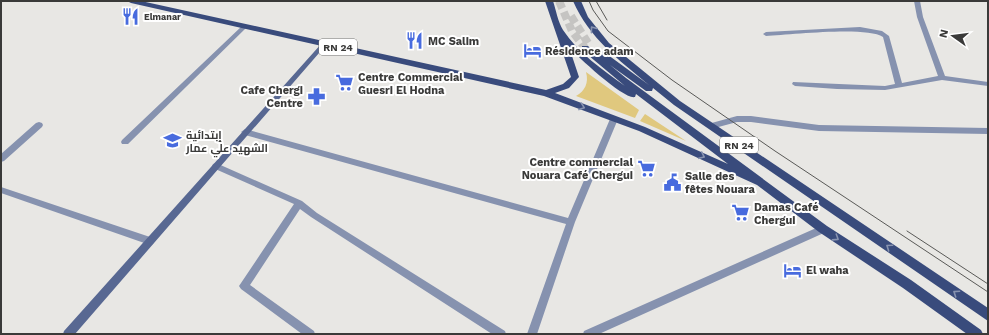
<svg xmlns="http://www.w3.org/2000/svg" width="989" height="335" viewBox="0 0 989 335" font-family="'Work Sans',Cairo,sans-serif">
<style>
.green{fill:#e0c87e}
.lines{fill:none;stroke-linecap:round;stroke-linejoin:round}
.primary-tunnel{stroke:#c5c4c2;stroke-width:8;stroke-dasharray:8 4;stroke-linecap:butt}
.minor{fill:#8692af;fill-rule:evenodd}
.secondary{fill:#586892;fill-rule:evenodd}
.primary{fill:#394b7c;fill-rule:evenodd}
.tram{stroke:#595957;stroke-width:1}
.oneway{stroke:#8893b0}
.labels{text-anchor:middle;stroke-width:4;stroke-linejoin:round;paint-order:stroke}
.far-poi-label{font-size:9px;font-weight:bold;fill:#3a3a39;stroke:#fff;text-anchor:start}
.shield{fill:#fff;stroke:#757574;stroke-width:1}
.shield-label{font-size:10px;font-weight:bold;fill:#3a3a39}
.poi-label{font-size:11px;font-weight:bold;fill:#3a3a39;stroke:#fff;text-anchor:start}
</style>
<rect width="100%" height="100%" fill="#e8e7e4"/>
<path class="green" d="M 586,72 L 639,110 L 635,118 L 576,96 C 585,91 589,83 586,72 Z
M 645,114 L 686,141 L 640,121 Z"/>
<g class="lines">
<path class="primary-tunnel" d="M 559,1 L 572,31 L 585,48
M 571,16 L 588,43"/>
<path class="minor" d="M 914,1 L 920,1 L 923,17 L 945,76 L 988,82 L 988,86 L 942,80 L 885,90 L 837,89 L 795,86 L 792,84 L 793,82 L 885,86 L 895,84 L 883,37 C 866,26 790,35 766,36 L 763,34 L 766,32 L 860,27 L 882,31 L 889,36 L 902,83 L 938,76 L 917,17 Z
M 244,25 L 247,27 L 246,28 L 128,144 L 122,144 L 121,142 L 122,140 L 242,26 Z
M 614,116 L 618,119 L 575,222 L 537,334 L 527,334 L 566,224 L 245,135 L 241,132 L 245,129 L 568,218 L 610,119 Z
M 737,116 L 751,116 L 819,125 L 988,128 L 988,134 L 819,131 L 751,122 L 737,122 L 711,129 L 707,126 L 708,124 Z
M 39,122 L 42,123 L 43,125 L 42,127 L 4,161 L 1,162 L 1,154 L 36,123 Z
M 216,163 L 302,201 L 317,213 L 505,331 L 506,334 L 492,334 L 311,217 L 300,209 L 250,285 L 314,331 L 315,334 L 302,334 L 241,289 L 239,286 L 294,204 L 213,168 L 212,166 L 213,164 Z
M 1,187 L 153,238 L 154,241 L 153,244 L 150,245 L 1,193 Z
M 823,225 L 826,226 L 827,229 L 826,232 L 599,334 L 583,334 L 584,331 Z"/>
<path class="secondary" d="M 324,42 L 327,44 L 326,45 L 75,334 L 63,334 L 64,331 L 322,43 Z"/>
<path class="primary" d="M 127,1 L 141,1 L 546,90 L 563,84 L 571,77 L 545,1 L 553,1 C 556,10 558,22 563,30 C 578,53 603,70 625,86 L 582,50 L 582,46 L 588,46 L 597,54 L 601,51 L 604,52 L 649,85 C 618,59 590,39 573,1 L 581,1 L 588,17 L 609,43 L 680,101 L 988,308 L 988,321 L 674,105 L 653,88 L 652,91 L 646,91 L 610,65 L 626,78 L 827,226 L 911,280 L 981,330 L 983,334 L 967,334 L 903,288 L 819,232 L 757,185 L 639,131 L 544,96 L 131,3 ZM 569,47 C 578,57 624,100 635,97 L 636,94 L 728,164 L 645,127 L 555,93 L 569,88 L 579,77 Z"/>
<path class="tram" d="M 589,1 L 593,10 L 608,31 L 672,80 L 775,151 L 988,292
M 596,1 L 607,20
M 907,231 L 988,284"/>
</g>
<defs><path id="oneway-chevron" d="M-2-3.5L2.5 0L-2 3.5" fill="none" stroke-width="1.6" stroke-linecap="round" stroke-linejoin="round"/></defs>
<g class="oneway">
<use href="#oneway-chevron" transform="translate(593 29) rotate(-127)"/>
<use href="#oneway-chevron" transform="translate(582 107) rotate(20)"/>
<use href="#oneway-chevron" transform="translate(702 156) rotate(25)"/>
<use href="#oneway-chevron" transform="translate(836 238) rotate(33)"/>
<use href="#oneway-chevron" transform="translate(889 247) rotate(-145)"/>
<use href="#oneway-chevron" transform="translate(956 293) rotate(-146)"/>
</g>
<defs>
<symbol id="restaurant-bare" viewBox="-9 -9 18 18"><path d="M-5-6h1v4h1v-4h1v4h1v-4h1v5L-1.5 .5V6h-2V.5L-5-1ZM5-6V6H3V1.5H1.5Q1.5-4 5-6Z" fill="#486bde" stroke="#fff" stroke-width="2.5" paint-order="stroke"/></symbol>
<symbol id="hotel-bare" viewBox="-9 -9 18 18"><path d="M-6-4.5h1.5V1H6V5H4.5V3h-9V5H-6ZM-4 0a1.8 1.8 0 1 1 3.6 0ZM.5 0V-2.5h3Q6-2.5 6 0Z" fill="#486bde" stroke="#fff" stroke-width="2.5" paint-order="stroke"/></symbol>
<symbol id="supermarket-bare" viewBox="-9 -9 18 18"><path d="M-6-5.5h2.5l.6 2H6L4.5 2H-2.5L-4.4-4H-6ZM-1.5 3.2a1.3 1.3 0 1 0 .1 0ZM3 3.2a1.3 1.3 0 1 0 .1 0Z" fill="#486bde" stroke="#fff" stroke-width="2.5" paint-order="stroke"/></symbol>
<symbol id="pharmacy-bare" viewBox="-9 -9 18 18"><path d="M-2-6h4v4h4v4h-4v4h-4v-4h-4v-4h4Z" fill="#486bde" stroke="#fff" stroke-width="2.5" paint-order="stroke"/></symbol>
<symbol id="school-bare" viewBox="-9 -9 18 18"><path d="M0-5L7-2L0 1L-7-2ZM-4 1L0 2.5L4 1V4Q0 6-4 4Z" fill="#486bde" stroke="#fff" stroke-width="2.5" paint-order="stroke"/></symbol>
<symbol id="civic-bare" viewBox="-9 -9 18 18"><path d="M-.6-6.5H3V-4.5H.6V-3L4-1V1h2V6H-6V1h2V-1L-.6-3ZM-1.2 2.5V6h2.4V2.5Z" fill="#486bde" stroke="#fff" stroke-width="2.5" paint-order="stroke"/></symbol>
</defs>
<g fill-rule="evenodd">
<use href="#restaurant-bare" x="118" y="4" width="25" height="25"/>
<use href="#restaurant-bare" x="402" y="28" width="25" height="25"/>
<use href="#hotel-bare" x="520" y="38" width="25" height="25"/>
<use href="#supermarket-bare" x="332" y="70" width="25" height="25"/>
<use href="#pharmacy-bare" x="304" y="84" width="25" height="25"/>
<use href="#school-bare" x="160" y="128" width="25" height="25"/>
<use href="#supermarket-bare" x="634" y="156" width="25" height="25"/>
<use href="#civic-bare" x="660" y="170" width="25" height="25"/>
<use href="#supermarket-bare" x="728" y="200" width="25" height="25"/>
<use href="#hotel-bare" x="780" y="258" width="25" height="25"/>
</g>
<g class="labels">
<g class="far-poi-label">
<text x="144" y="20">Elmanar</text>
</g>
<g class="shield">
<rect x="319" y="39" width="38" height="16" rx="3"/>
<rect x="720" y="137" width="38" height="16" rx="3"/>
</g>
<g class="shield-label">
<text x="338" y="51">RN 24</text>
<text x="739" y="149">RN 24</text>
</g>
<g class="poi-label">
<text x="428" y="45">MC Salim</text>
<text x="545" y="55">Résidence adam</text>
<text x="358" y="81">Centre Commercial<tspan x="358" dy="13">Guesri El Hodna</tspan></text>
<text x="303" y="94" text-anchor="end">Cafe Chergi<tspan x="303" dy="13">Centre</tspan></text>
<text x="186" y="139">إبتدائية<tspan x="186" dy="13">الشهيد علي عمار</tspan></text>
<text x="633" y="166" text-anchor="end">Centre commercial<tspan x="633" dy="13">Nouara Café Chergui</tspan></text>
<text x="685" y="180">Salle des<tspan x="685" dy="13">fêtes Nouara</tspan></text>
<text x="754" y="211">Damas Café<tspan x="754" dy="13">Chergui</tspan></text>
<text x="806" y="274">El waha</text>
</g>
</g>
<rect width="989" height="335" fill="none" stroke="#3a3a39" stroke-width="4"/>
<g transform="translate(953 36) rotate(284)" stroke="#ffffff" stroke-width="3" paint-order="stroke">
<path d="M0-3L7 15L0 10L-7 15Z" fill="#3a3a39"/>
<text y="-6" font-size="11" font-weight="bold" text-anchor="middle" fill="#3a3a39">N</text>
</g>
</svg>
